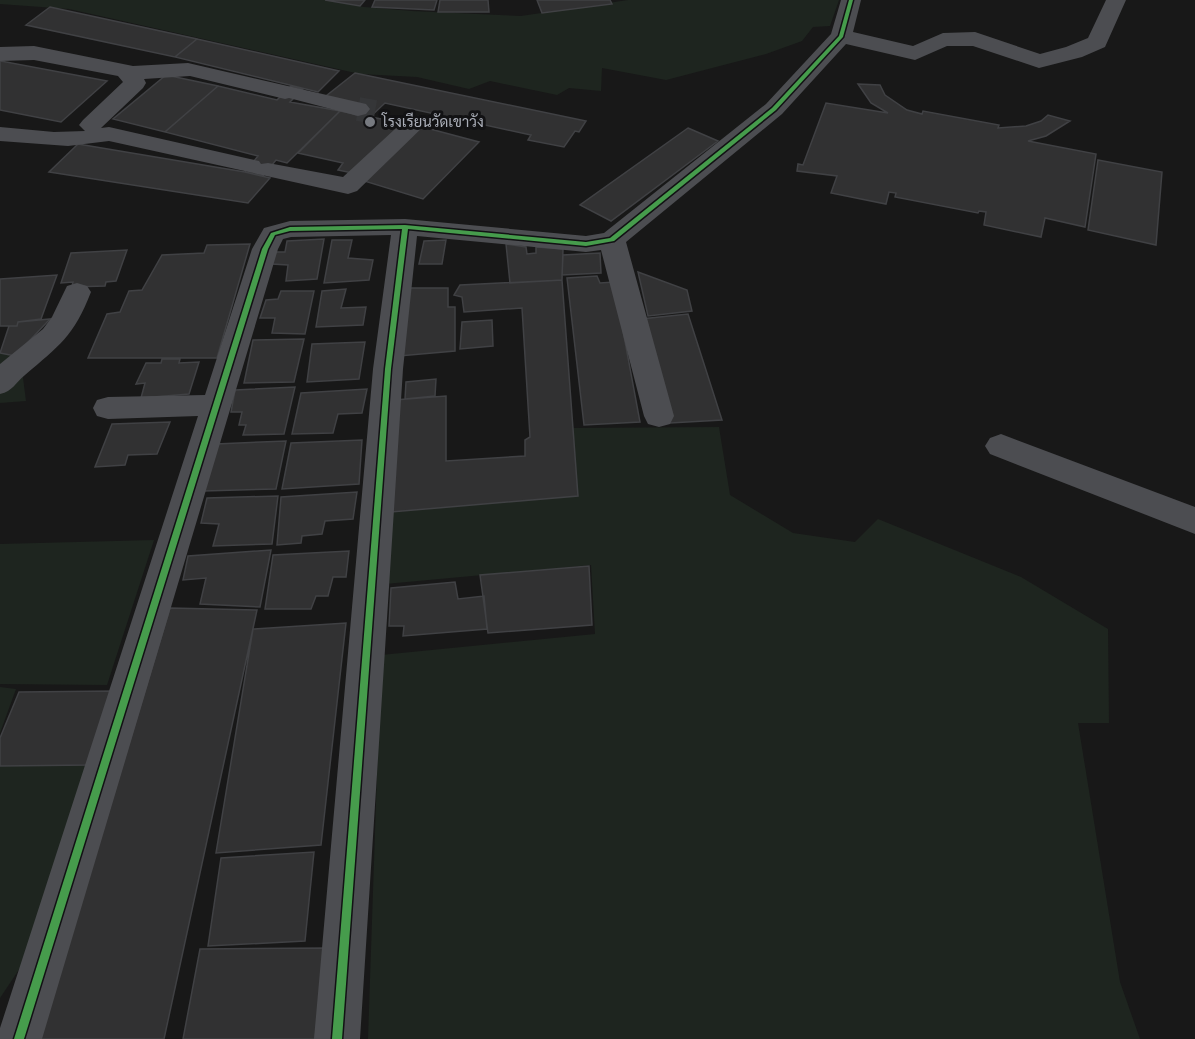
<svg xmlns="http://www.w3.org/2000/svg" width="1195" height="1039" viewBox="0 0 1195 1039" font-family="Helvetica,Sarabun,sans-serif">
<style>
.green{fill:#1e251f}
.building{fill:#313132;stroke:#404144;stroke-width:1.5}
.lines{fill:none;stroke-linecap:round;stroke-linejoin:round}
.minor-tunnel{stroke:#353638;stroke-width:24;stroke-dasharray:24 12;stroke-linecap:butt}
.minor{fill:#4c4d51;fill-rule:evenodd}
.cycleway-casing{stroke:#121214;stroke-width:3}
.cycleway{fill:#469c4c;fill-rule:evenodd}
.poi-dot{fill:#777a80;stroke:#121214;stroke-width:2}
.labels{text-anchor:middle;stroke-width:6;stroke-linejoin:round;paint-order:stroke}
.far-poi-label{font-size:15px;fill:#aaaeb8;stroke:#121214;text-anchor:start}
</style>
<rect width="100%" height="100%" fill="#181818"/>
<path class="green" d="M 0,0 L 325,0 L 364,7 L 412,11 L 521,16 L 628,0 L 839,0 L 830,26 L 813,27 L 802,41 L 766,54 L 666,80 L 602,68 L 601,91 L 569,88 L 557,95 L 490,81 L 469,89 L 417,77 L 360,74 L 69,9 L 0,4 Z
M 0,353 L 15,356 L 22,370 L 26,401 L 0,403 Z
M 719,427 L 730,495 L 793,533 L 855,542 L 878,519 L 1021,577 L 1108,629 L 1109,723 L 1078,723 L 1120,982 L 1140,1039 L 368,1039 L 381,655 L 595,634 L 591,565 L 385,584 L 391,512 L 577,496 L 573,428 Z
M 154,540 L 107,685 L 0,684 L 0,544 Z
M 0,687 L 16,689 L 0,733 Z
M 89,765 L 22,965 L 0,998 L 0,766 Z"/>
<path class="building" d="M 325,0 L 365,0 L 360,6 Z
M 375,0 L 437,0 L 434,10 L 372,7 Z
M 440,0 L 488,0 L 489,12 L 438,12 Z
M 537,0 L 610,0 L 612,4 L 542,13 Z
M 50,7 L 197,39 L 175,57 L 26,25 Z
M 197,39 L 339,71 L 318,92 L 175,57 Z
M 0,62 L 1,61 L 107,81 L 61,122 L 0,110 Z
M 355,73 L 586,121 L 579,132 L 575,131 L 564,147 L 528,140 L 531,135 L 385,103 L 369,118 L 353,114 L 326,96 Z
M 166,75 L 218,86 L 165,132 L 113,119 Z
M 858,84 L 880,85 L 885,95 L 907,110 L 922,114 L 923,111 L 999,125 L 998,128 L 1026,126 L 1041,121 L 1048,115 L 1070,121 L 1046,136 L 1028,141 L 1096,154 L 1085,227 L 1045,218 L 1041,237 L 984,225 L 986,212 L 979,211 L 978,213 L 895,197 L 896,193 L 889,192 L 886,204 L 831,193 L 837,176 L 797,171 L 798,164 L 803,165 L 826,103 L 888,113 L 871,103 Z
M 218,86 L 277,100 L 291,86 L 303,89 L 290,102 L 340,111 L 287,163 L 276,160 L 263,176 L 245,172 L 258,156 L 165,132 Z
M 340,111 L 392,121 L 390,125 L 407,127 L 357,174 L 338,170 L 343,163 L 298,153 Z
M 419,126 L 479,142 L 423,199 L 361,180 Z
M 688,128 L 718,141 L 611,221 L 580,205 Z
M 78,144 L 245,172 L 270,178 L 248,203 L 49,172 Z
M 1098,160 L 1162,172 L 1156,245 L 1088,230 Z
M 324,239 L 317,279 L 286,281 L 288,265 L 272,264 L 275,252 L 285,252 L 287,241 Z
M 332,240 L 352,240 L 348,258 L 373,260 L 369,280 L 324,283 Z
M 446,240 L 442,264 L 419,264 L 424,241 Z
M 250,244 L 217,358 L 88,358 L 107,314 L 120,312 L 129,291 L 142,290 L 162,255 L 204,253 L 207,245 Z
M 506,244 L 526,247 L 527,254 L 536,253 L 536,247 L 563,249 L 562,280 L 510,283 Z
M 127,250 L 116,281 L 106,282 L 105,286 L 72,287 L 73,282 L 61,283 L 71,253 Z
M 600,253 L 601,273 L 562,275 L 563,255 Z
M 638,272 L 687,290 L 692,311 L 648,316 Z
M 57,275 L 41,319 L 18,322 L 17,326 L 0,326 L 0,279 Z
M 597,276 L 600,283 L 614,282 L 640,422 L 584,425 L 567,278 Z
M 562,280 L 578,496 L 391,512 L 394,400 L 446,396 L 446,461 L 525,456 L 525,440 L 530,437 L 522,308 L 464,312 L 462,297 L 454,295 L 460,285 Z
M 408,288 L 448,288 L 448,307 L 455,307 L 455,351 L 399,356 Z
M 346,289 L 341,308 L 366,307 L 363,325 L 316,327 L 322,291 Z
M 281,291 L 314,291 L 305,334 L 272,333 L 275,318 L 260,318 L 266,300 L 278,299 Z
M 688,314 L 722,420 L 670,423 L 641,319 Z
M 50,319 L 15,356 L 0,353 L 9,326 L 17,326 L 18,322 Z
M 492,320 L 493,346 L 460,349 L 462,322 Z
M 304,339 L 294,382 L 244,383 L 253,340 Z
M 365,342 L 359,379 L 307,382 L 312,344 Z
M 162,359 L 180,359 L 179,363 L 199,362 L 189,394 L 141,398 L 145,383 L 136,384 L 146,363 L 161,363 Z
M 436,379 L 435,396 L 405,399 L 406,382 Z
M 295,387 L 284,434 L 243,435 L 246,425 L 239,425 L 242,412 L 231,412 L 235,390 Z
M 367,389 L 362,413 L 338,414 L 333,433 L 292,434 L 301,393 Z
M 170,422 L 157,454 L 128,455 L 125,465 L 95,467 L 112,424 Z
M 362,440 L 359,484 L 282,489 L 291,443 Z
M 286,441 L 276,489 L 204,491 L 216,444 Z
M 357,492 L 353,519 L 325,521 L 322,534 L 302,536 L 301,543 L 277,545 L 281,497 Z
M 278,496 L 272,544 L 213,546 L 219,524 L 201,523 L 207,498 Z
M 271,550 L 260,607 L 200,604 L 206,578 L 183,580 L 188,556 Z
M 349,551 L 346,577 L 333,577 L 328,596 L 316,596 L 311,609 L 265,609 L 273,555 Z
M 589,566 L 592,625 L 488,633 L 480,575 Z
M 455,582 L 458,599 L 484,596 L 487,629 L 403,636 L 404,626 L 389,626 L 391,588 Z
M 170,608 L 257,610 L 164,1039 L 40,1039 Z
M 346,623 L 321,845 L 216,853 L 253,629 Z
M 113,691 L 89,765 L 0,766 L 0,738 L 19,692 Z
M 314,852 L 305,941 L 208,946 L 221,858 Z
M 325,948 L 315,1039 L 183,1039 L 200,949 Z"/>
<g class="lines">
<path class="minor-tunnel" d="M 358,109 L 375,112"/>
<path class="minor" d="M 841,0 L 861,0 L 853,32 L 913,46 L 943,33 L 975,32 L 1040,54 L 1066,47 L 1088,38 L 1106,0 L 1126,0 L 1105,47 L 1082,57 L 1039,68 L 973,46 L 947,46 L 915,60 L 846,44 L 782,114 L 626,242 L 674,416 L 670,424 L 659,427 L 648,424 L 644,416 L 601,250 L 586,252 L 417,236 L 403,369 L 360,1039 L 314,1039 L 373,369 L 391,235 L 291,237 L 283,239 L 278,249 L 42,1039 L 0,1039 L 0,1028 L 198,416 L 108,419 L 97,416 L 93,408 L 97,400 L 108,397 L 205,395 L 252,249 L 264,228 L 290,221 L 405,219 L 586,236 L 604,233 L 766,104 L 831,34 Z
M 34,46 L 133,66 L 188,63 L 366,104 L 370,109 L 366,114 L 358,116 L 289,98 L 285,99 L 190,76 L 144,79 L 146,83 L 143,88 L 101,128 L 109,127 L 250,159 L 259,161 L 261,164 L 268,163 L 343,177 L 408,117 L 416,115 L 424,117 L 428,122 L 357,191 L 348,194 L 109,141 L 68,146 L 0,141 L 0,127 L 54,132 L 85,131 L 79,125 L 83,120 L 123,82 L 118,76 L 34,60 L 0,61 L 0,47 Z
M 77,283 L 87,286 L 91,292 C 74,336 59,346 25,375 C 15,383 13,391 0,394 L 0,364 L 43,329 L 52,317 L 67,286 Z
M 1001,434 L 1195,507 L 1195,534 L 990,454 L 985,446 L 990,438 Z"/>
<defs>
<path id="cycleway" d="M 849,0 L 853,0 L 843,37 L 776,110 L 614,241 L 586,246 L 408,229 L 391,369 L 342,1039 L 332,1039 L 385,369 L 402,229 L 290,231 L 275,235 L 268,249 L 24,1039 L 14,1039 L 262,249 L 271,233 L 290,227 L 405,225 L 586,242 L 610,238 L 772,108 L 839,36 Z"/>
</defs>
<use href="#cycleway" class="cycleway-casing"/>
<use href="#cycleway" class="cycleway"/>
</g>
<circle class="poi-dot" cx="370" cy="122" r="6"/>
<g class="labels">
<g class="far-poi-label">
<text x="382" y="127">โรงเรียนวัดเขาวัง</text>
</g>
</g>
</svg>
